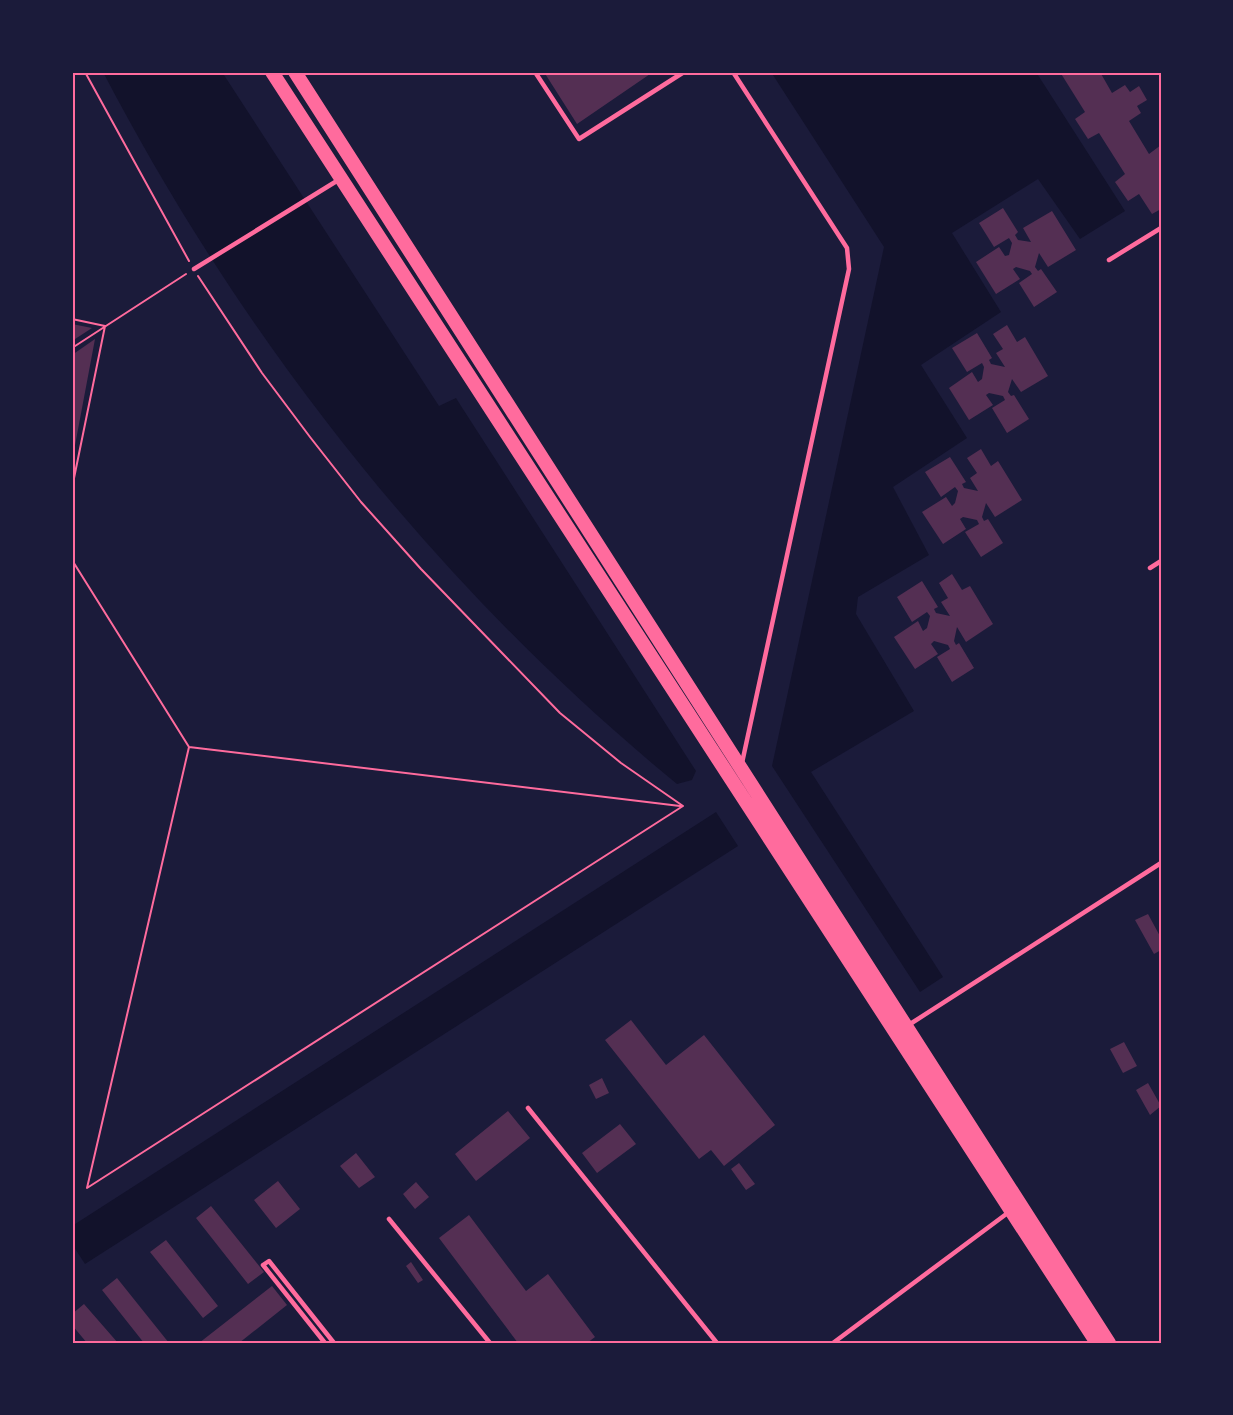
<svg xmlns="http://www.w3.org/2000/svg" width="1233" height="1415" viewBox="0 0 1233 1415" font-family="'Roboto Condensed',sans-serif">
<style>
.water{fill:#12122b}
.building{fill:#542f53}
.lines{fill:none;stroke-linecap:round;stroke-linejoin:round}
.path{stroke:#ff6b9d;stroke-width:2}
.service{stroke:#ff6b9d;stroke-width:4.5}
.primary{stroke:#ff6b9d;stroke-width:14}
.neatline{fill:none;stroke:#ff6b9d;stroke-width:2}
</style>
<rect width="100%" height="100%" fill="#1b1b3a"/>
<path class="water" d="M 103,72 L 222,72 L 439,406 L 456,398 L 461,406 L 696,771 L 692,780 L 677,784 C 440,590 245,344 103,72 Z
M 771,72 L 1036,72 L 1125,211 L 1080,239 L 1038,179 L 952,233 L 1001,312 L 921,365 L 967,438 L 893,487 L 929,555 L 858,597 L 856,614 L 914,711 L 811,772 L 943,977 L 920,992 L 772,766 L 884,247 Z
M 716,812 L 738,846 L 85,1264 L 72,1244 L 72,1226 Z"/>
<path class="building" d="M 544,72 L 653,72 L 577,124 Z
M 1060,72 L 1100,72 L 1112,93 L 1125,85 L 1130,92 L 1139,86 L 1147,100 L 1137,106 L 1141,113 L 1129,121 L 1149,154 L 1161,145 L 1161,209 L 1152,214 L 1139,194 L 1128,201 L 1115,182 L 1125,174 L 1099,133 L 1088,139 L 1075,119 L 1085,112 Z
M 1003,208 L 1018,232 L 1015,235 L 1018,240 L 1031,242 L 1023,228 L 1052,211 L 1076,250 L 1048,267 L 1039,253 L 1035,267 L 1038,271 L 1041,269 L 1057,292 L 1034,307 L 1019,283 L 1032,274 L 1030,271 L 1016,267 L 1013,269 L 1020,279 L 996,294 L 976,262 L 999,247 L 1005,256 L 1009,255 L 1012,243 L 1009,238 L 994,247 L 979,223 Z
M 72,324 L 92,328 L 72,341 Z
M 1007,325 L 1017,342 L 1025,337 L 1048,376 L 1021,392 L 1012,379 L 1008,392 L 1011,396 L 1014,395 L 1029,419 L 1007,433 L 992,408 L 1005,400 L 1003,396 L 989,393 L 986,395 L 993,405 L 969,420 L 949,388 L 972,372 L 978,382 L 982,379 L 984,367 L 982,363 L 967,372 L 952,348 L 977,333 L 992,358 L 989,360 L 991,364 L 1005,367 L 996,353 L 1003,349 L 993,334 Z
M 95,339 L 73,456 L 72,456 L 72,355 Z
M 981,449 L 991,466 L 998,461 L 1022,500 L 995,517 L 986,503 L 982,517 L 984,521 L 988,519 L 1003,543 L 981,557 L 965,532 L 979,524 L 977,520 L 963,517 L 960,519 L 966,529 L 943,544 L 922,512 L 946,497 L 952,506 L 955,503 L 958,491 L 955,487 L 941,497 L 925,472 L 950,457 L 966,482 L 962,484 L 964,488 L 978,491 L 970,478 L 977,473 L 967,458 Z
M 952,574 L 962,590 L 970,586 L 993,624 L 966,642 L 957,627 L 954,641 L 956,645 L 959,643 L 974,668 L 952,682 L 937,657 L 950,649 L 948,645 L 934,641 L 931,644 L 938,654 L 915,669 L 894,637 L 918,621 L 923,631 L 927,628 L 930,616 L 927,612 L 912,622 L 897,597 L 922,581 L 938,607 L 934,609 L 936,613 L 950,616 L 941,602 L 948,598 L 939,583 Z
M 1148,914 L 1161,938 L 1161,950 L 1154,954 L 1135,920 Z
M 631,1020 L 666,1065 L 704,1035 L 775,1125 L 724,1166 L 711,1150 L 699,1159 L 605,1040 Z
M 1124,1042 L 1137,1066 L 1123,1073 L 1110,1049 Z
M 602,1078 L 609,1093 L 596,1099 L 589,1085 Z
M 1148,1083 L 1161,1106 L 1150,1115 L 1136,1090 Z
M 508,1111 L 530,1138 L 476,1181 L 455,1154 Z
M 620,1124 L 636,1144 L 597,1173 L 582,1153 Z
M 356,1153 L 375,1177 L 359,1188 L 340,1166 Z
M 739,1163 L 755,1184 L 746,1190 L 731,1169 Z
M 278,1181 L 300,1209 L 276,1228 L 254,1200 Z
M 416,1182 L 429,1197 L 415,1209 L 403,1194 Z
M 211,1206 L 264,1272 L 248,1284 L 196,1218 Z
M 469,1215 L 526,1291 L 548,1274 L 595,1337 L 587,1343 L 518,1343 L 439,1238 Z
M 166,1240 L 218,1306 L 203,1318 L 150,1252 Z
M 411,1262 L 423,1280 L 418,1283 L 406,1266 Z
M 117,1278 L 169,1343 L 144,1343 L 102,1290 Z
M 272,1286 L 287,1305 L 239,1343 L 199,1343 Z
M 84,1304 L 118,1343 L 87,1343 L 72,1325 L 72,1314 Z"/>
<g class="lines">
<path class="path" d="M 85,72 L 189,261
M 198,276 L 262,373 L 310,437 L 361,502 L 421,569 L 560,713 L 621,763 L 683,806
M 72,319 L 105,326 L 72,488
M 72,348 L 186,274
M 72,560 L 189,747 L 87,1188 L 683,806
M 189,747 L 680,806"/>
<path class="service" d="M 535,72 L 579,139 L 684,72
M 733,72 L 847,248 L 849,269 L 742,763
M 1109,260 L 1161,228
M 194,269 L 340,179
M 1150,568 L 1161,561
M 907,1026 L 1161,863
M 528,1108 L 717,1343
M 389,1219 L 490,1343
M 325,1343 L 263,1265 L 269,1261 L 334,1343
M 833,1343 L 1009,1212"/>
<path class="primary" d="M 272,72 L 1097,1343
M 295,72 L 1109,1343"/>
</g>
<rect width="1233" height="1415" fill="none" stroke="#1b1b3a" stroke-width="147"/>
<rect x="74" y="74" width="1086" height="1268" class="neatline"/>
</svg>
